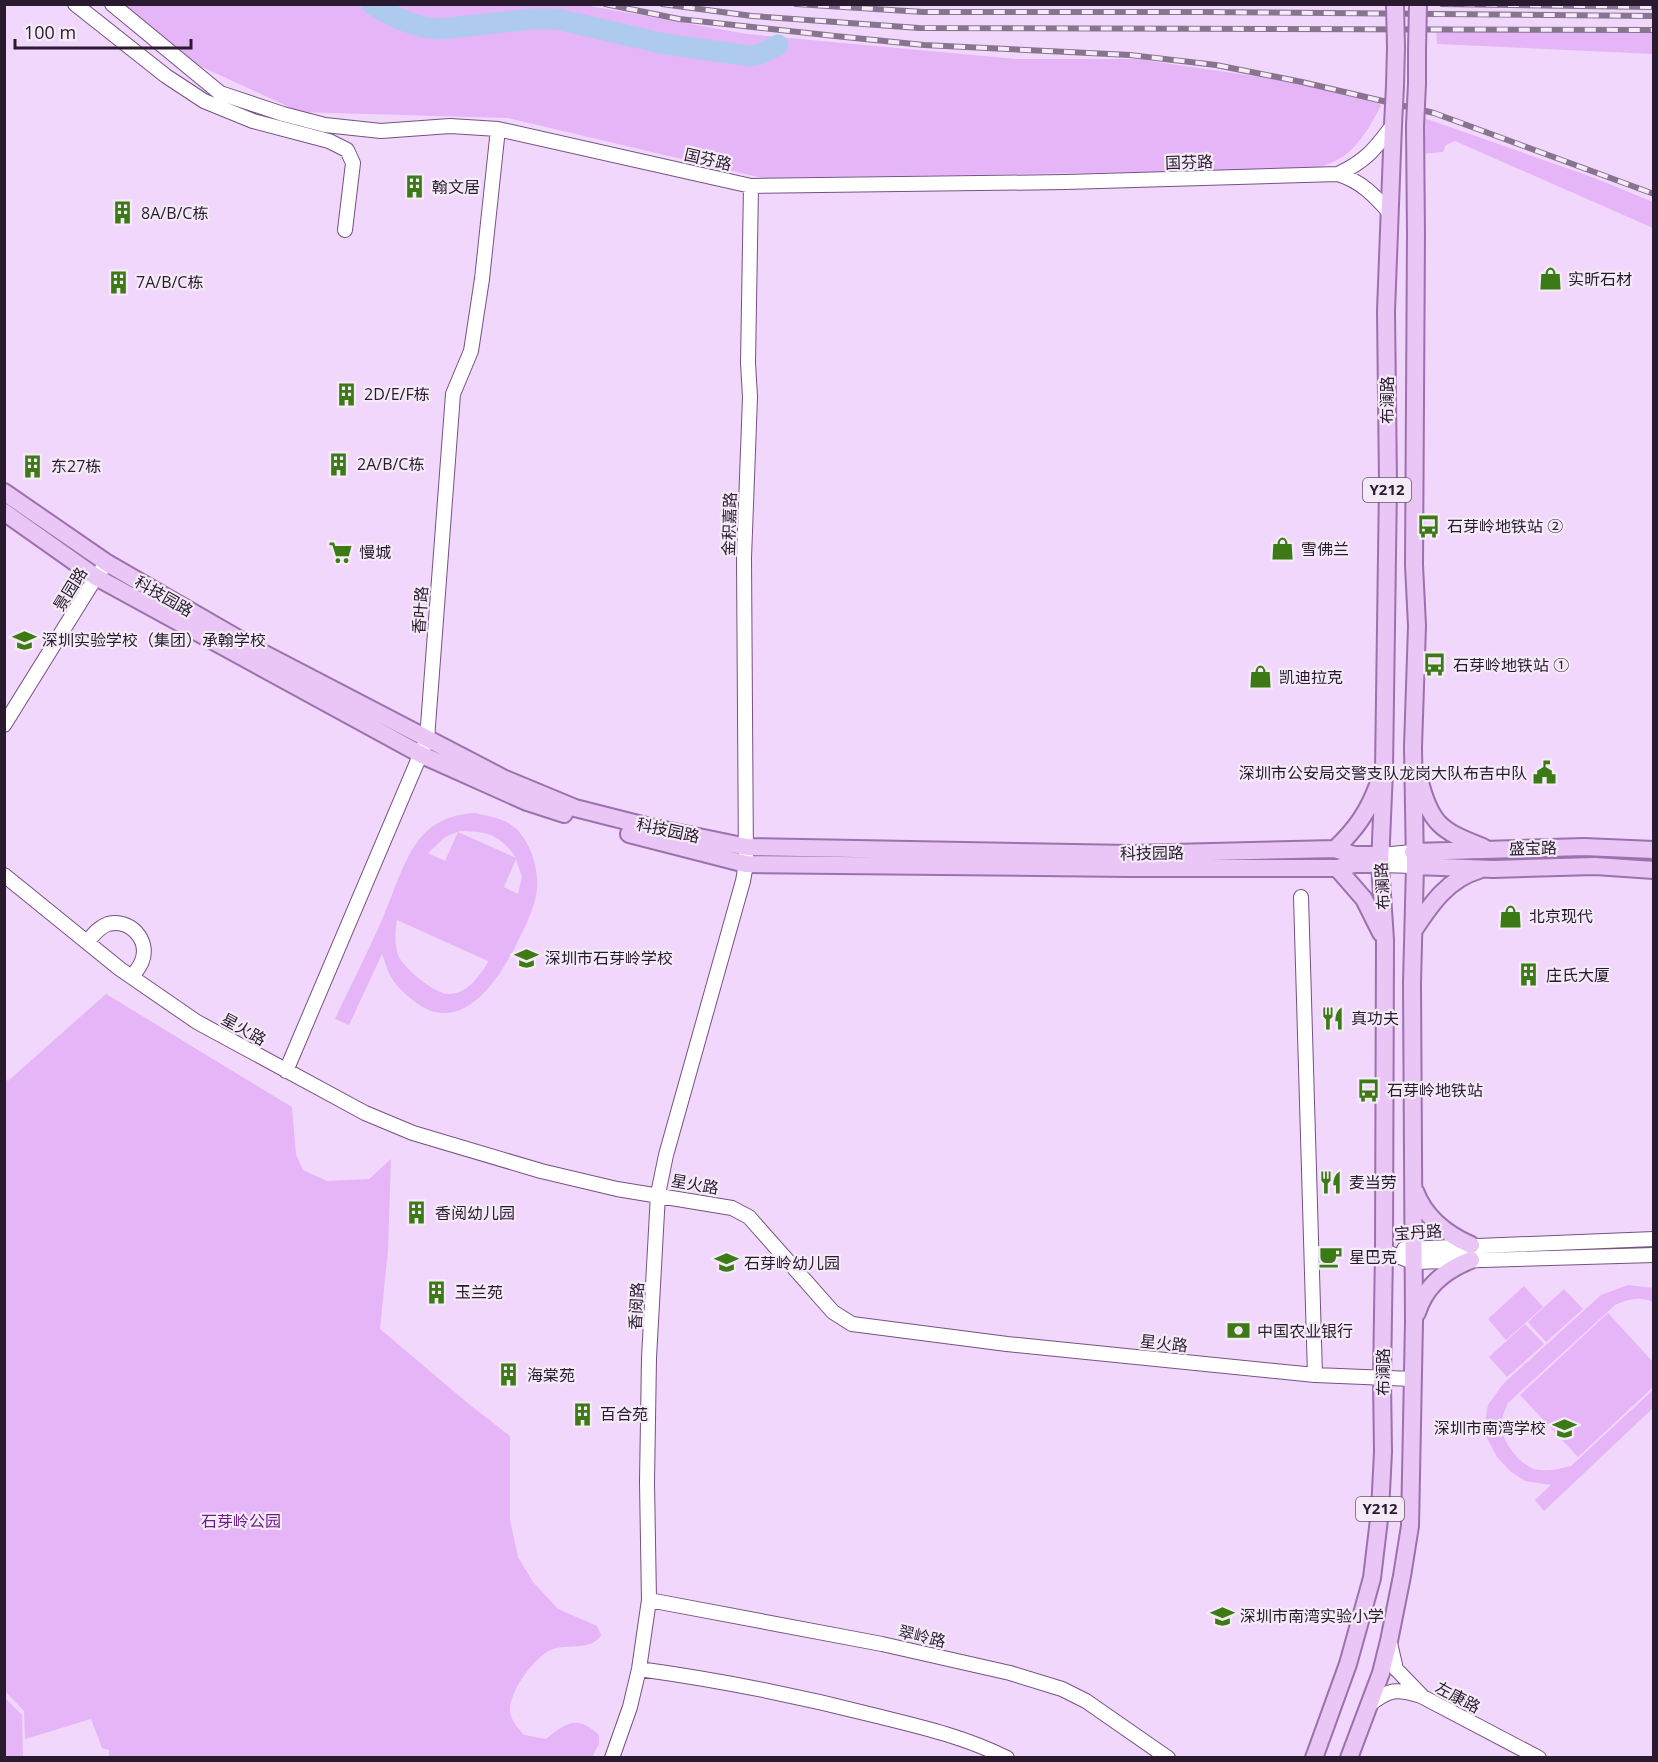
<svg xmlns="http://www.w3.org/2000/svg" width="1658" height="1762" viewBox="0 0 1658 1762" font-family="'Open Sans','Noto Sans SC',sans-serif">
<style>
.green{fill:#e5b5f7;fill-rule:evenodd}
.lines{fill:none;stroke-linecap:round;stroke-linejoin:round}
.river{stroke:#afcaef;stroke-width:21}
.minor-casing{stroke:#765185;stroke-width:16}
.major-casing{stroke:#9c71ad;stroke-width:20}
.minor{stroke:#fff;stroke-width:14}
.major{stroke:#e9c6f6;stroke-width:16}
.rail-casing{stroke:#897490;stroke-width:6}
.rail{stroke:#f4ebf7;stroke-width:4;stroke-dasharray:11;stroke-linecap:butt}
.major-bridge-casing{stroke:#9c71ad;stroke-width:20;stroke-linecap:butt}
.major-bridge{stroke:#e9c6f6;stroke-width:16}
.labels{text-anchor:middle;stroke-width:4.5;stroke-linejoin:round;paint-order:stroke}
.shield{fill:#f4ebf7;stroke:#67596c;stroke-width:1.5}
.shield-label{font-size:15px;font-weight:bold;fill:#2a1a30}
.street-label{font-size:16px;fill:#2a1a30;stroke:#f4ebf7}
.poi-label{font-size:16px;fill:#2a1a30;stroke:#f4ebf7;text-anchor:start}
.park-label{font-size:16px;fill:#71198d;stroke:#f4ebf7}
</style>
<rect width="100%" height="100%" fill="#f1d7fb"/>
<path class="green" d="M 120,5 L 584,5 L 747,34 L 1016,59 L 1137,59 L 1336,88 L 1377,98 L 1381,106 C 1366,133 1352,160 1318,167 C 1308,170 1296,169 1285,170 L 762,178 L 508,118 L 300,112 L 189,61 Z
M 1436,29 L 1653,33 L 1653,54 L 1437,44 Z
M 1421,117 L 1592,177 L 1653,202 L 1653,228 L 1455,141 L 1446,145 L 1443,152 L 1420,154 Z
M 475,813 C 488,816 503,818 514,827 C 530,840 539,869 537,889 C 535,909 523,931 514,949 C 496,983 462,1034 418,1004 C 406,995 397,988 390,975 C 386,968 385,960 382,954 L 349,1025 L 335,1019 C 351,985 369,950 384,915 C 395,889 404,857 422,836 C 436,820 455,814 475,813 ZM 460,831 C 487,831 501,835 516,858 L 458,832 L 445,861 L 428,853 L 445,837 ZM 516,859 L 522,877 L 518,894 L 504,887 ZM 397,920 L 488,961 C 486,968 480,974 475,980 C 469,988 458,995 447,994 C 433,992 406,970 399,957 C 394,946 395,932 397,920 Z
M 106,994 L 292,1107 L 296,1155 L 303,1170 L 327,1181 L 369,1179 L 391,1159 L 388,1249 L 380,1329 L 470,1405 L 510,1436 L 510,1520 L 518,1557 L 533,1582 L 558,1609 L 597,1626 L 601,1635 C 592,1651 568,1644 553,1649 C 535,1655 504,1697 511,1716 C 513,1723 520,1730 524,1735 L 546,1739 C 567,1722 577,1715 599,1735 L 599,1744 L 592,1757 L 109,1757 L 109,1750 L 102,1748 L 91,1719 L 25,1739 L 24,1711 L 4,1690 L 5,1078 L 8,1081 Z
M 1628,1285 L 1653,1288 L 1653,1302 C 1640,1296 1627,1299 1615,1305 L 1508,1403 C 1504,1412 1500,1421 1502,1430 C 1504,1444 1521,1465 1534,1469 C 1546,1472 1559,1469 1571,1466 L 1653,1390 L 1653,1408 L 1544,1511 L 1535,1500 L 1551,1485 L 1525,1481 L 1510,1471 L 1497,1457 L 1486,1436 L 1485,1423 L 1488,1405 L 1503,1384 L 1601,1295 Z
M 1524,1286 L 1543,1307 L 1506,1340 L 1488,1319 Z
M 1564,1289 L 1583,1309 L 1546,1342 L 1528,1322 Z
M 1608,1313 L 1653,1362 L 1653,1387 L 1578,1457 L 1520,1395 Z
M 1525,1324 L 1544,1344 L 1507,1377 L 1489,1357 Z
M 4,1697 L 22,1715 L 23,1757 L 5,1757 Z"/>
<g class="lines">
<path class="river" d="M 372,4 C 393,18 414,27 439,29 L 532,19 L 556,19 L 665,44 L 750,56 L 760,54 L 778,45"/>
<defs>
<path id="minor" d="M 75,4 L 166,76 L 204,101 L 253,121 L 329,141 L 347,150 L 353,163 L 345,230
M 112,4 L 220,93 L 283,114 L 325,125 L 381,131 L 450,126 L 498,129 L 751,186 L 1066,182 L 1338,174 C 1361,181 1375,196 1390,213
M 1338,174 C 1366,161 1375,149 1393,125
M 4,725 L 96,577 L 107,563
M 1380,855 L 1413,852
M 1380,865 L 1415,866
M 4,875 L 120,969 L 197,1022 L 365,1113 L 413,1133 L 541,1171 L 617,1189 L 732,1208 L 749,1217 L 833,1312 L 852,1324 L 1007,1344 L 1315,1375 L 1413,1379
M 1301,897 L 1315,1375
M 87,942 C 93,935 99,927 108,924 C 130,918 150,940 142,961 C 140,967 135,972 132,977
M 286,1071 L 427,739 L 453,394 L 471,351 L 482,279 L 498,129
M 1404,1249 L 1654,1239
M 1384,1251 L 1413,1262 L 1654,1255
M 649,1600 L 882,1644 L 1010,1673 L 1062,1689 L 1086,1701 L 1168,1758
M 1390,1643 L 1396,1669 L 1423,1697 L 1539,1758
M 639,1669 C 719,1680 799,1696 877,1716 C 922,1727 965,1737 1007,1758
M 1369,1705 C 1389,1689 1396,1688 1421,1696
M 612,1758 L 630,1707 L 639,1669 L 649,1600 L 647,1482 L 649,1358 L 658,1194 L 666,1155 L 743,881 L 746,864 L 744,558 L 750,397 L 748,363 L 751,186"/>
<path id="major" d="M 1417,84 L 1417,50
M 1395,86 L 1396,47
M 4,492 L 107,563 L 261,652 L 505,779 L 575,808 L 650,827 L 747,847 L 1131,854 L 1335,849 L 1354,855 L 1380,855
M 4,512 L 96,577 L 422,755 L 527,802 L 564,814
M 1419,778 C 1430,824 1441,831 1483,847
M 629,834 L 746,864 L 1128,868 L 1337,868 L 1355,864 L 1370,864
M 1335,849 C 1356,829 1368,812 1378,785
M 1413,852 L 1584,847 L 1654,850
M 1415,866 L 1493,869 L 1595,866 L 1654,870
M 1337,868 L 1364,899 L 1381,933
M 1414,930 C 1431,904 1448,879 1479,870
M 1415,1191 C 1425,1218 1446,1234 1471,1245
M 1417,1313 C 1425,1286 1445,1270 1471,1260
M 1314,1758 L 1348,1664 L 1372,1578 L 1380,1511 L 1383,1452 L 1382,1379 L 1384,1251 L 1385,940 L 1380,865 L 1384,770 L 1388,484 L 1386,311 L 1393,125
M 1349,1758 L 1381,1673 L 1389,1641 L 1402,1576 L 1410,1526 L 1414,1322 L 1412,983 L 1415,866 L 1413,747 L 1417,626 L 1414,565 L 1416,234 L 1415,126"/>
</defs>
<use href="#minor" class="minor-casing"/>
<use href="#major" class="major-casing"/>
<use href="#minor" class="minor"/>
<use href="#major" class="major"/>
<defs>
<path id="rail" d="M 605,4 L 679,19 L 835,36 L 924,45 L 1130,55 L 1216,65 L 1302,82 L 1434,113 L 1654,194
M 662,4 L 752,16 L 919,28 L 1654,30
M 796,4 L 923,12 L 1204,12 L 1654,16
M 1442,4 L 1654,7"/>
</defs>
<use href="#rail" class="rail-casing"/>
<use href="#rail" class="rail"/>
<defs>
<path id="major-bridge" d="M 1395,4 L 1396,47
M 1417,50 L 1418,4
M 1393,125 L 1395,86
M 1415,126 L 1417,84"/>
</defs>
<use href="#major-bridge" class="major-bridge-casing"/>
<use href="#major-bridge" class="major-bridge"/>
</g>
<defs>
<symbol id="building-bare" viewBox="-9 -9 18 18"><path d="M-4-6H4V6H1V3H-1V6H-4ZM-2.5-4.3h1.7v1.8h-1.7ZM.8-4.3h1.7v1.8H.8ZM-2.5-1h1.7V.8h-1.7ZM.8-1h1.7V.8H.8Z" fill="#3c7a15" stroke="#f4ebf7" stroke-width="2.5" paint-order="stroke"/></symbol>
<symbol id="shop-bare" viewBox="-9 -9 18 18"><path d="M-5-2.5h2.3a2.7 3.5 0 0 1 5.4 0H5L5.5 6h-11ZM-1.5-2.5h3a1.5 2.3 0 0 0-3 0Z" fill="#3c7a15" stroke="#f4ebf7" stroke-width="2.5" paint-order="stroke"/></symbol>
<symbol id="bus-bare" viewBox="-9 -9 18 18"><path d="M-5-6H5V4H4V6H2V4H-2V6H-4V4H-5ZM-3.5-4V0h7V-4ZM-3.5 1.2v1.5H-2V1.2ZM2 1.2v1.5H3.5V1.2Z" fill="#3c7a15" stroke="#f4ebf7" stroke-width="2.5" paint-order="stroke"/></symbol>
<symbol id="supermarket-bare" viewBox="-9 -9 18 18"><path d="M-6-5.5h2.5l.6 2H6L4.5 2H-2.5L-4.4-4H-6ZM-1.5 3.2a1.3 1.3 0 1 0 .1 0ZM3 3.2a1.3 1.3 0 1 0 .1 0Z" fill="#3c7a15" stroke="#f4ebf7" stroke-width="2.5" paint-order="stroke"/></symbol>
<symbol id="school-bare" viewBox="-9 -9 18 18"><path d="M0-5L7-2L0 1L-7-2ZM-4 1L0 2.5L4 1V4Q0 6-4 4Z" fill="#3c7a15" stroke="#f4ebf7" stroke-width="2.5" paint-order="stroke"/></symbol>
<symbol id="civic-bare" viewBox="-9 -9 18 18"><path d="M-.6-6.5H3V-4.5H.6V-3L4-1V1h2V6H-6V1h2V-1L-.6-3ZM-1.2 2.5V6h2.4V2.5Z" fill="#3c7a15" stroke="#f4ebf7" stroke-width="2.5" paint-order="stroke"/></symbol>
<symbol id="restaurant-bare" viewBox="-9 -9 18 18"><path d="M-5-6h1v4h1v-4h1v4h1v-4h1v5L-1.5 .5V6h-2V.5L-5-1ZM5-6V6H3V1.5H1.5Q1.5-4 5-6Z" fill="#3c7a15" stroke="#f4ebf7" stroke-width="2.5" paint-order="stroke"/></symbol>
<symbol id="cafe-bare" viewBox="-9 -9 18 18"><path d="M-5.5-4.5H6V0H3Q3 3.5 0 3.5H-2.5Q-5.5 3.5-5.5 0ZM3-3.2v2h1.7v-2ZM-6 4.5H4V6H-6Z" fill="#3c7a15" stroke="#f4ebf7" stroke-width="2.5" paint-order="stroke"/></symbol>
<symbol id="bank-bare" viewBox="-9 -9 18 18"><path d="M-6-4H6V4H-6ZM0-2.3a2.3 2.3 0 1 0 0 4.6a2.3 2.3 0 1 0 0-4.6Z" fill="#3c7a15" stroke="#f4ebf7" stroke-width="2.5" paint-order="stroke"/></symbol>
</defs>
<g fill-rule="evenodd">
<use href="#building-bare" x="398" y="170" width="33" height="33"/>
<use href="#building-bare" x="106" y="196" width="33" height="33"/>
<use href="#shop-bare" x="1534" y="262" width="33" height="33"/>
<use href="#building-bare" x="102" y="266" width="33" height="33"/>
<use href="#building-bare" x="330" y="378" width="33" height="33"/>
<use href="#building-bare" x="322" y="448" width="33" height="33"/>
<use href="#building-bare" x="16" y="450" width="33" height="33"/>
<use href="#bus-bare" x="1412" y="510" width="33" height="33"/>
<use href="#shop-bare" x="1266" y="532" width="33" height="33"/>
<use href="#supermarket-bare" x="324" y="536" width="33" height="33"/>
<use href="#school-bare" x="8" y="624" width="33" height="33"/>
<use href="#bus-bare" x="1418" y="648" width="33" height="33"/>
<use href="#shop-bare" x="1244" y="660" width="33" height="33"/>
<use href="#civic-bare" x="1528" y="756" width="33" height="33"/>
<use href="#shop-bare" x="1494" y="900" width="33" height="33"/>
<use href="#school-bare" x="510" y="942" width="33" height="33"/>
<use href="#building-bare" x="1512" y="958" width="33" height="33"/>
<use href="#restaurant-bare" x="1316" y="1002" width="33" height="33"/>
<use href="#bus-bare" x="1352" y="1074" width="33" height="33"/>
<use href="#restaurant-bare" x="1314" y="1166" width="33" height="33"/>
<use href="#building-bare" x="400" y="1196" width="33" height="33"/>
<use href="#cafe-bare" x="1314" y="1240" width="33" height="33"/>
<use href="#school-bare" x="710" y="1246" width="33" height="33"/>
<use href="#building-bare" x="420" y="1276" width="33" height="33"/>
<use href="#bank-bare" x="1222" y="1314" width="33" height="33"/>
<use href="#building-bare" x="492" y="1358" width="33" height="33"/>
<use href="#building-bare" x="566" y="1398" width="33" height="33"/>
<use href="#school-bare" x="1548" y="1412" width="33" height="33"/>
<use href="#school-bare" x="1206" y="1600" width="33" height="33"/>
</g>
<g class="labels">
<g class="shield">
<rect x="1363" y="478" width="48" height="24" rx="4.5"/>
<rect x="1356" y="1497" width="48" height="24" rx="4.5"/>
</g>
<g class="shield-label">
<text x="1387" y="495">Y212</text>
<text x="1380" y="1514">Y212</text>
</g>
<g class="street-label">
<text transform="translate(708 159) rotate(13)" y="6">国芬路</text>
<text transform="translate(1189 162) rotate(-2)" y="6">国芬路</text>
<text transform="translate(1387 400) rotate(-90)" y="6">布澜路</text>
<text transform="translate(729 524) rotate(-88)" y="6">金积嘉路</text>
<text transform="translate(70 589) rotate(-58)" y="6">景园路</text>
<text transform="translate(164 596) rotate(30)" y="6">科技园路</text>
<text transform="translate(420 610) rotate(-86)" y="6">香叶路</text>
<text transform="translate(668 830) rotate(12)" y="6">科技园路</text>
<text transform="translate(1533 848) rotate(-1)" y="6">盛宝路</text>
<text transform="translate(1152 853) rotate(-1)" y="6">科技园路</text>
<text transform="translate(1382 886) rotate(-93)" y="6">布澜路</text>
<text transform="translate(244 1029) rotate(29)" y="6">星火路</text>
<text transform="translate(695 1184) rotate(10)" y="6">星火路</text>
<text transform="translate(1418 1232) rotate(-4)" y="6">宝丹路</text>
<text transform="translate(636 1306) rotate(-87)" y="6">香阅路</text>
<text transform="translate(1164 1343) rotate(6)" y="6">星火路</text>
<text transform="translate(1383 1372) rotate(-90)" y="6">布澜路</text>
<text transform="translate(922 1636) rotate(13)" y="6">翠岭路</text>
<text transform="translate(1458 1697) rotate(28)" y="6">左康路</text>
</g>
<g class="poi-label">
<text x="432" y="193">翰文居</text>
<text x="141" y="219">8A/B/C栋</text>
<text x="1568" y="285">实昕石材</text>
<text x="136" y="288">7A/B/C栋</text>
<text x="364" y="400">2D/E/F栋</text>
<text x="357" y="470">2A/B/C栋</text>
<text x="51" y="472">东27栋</text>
<text x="1447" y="532">石芽岭地铁站 ②</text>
<text x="1301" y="555">雪佛兰</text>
<text x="359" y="558">慢城</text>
<text x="42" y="646">深圳实验学校（集团）承翰学校</text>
<text x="1453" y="671">石芽岭地铁站 ①</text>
<text x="1279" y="683">凯迪拉克</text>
<text x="1527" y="779" text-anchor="end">深圳市公安局交警支队龙岗大队布吉中队</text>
<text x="1529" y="922">北京现代</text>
<text x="545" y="964">深圳市石芽岭学校</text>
<text x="1546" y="981">庄氏大厦</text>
<text x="1351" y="1024">真功夫</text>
<text x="1387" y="1096">石芽岭地铁站</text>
<text x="1349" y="1188">麦当劳</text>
<text x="435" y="1219">香阅幼儿园</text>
<text x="1349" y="1263">星巴克</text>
<text x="744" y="1269">石芽岭幼儿园</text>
<text x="455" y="1298">玉兰苑</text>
<text x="1257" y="1337">中国农业银行</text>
<text x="527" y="1381">海棠苑</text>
<text x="600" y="1420">百合苑</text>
<text x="1546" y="1434" text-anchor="end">深圳市南湾学校</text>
<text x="1240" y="1622">深圳市南湾实验小学</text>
</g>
<g class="park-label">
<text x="241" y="1527">石芽岭公园</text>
</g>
</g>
<rect width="1658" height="1762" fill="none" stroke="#2a1a30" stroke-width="12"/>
<path d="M15 39v9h176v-9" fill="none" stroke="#2a1a30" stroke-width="3"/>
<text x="24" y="39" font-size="18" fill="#2a1a30" stroke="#f4ebf7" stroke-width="4.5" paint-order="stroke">100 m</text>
</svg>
